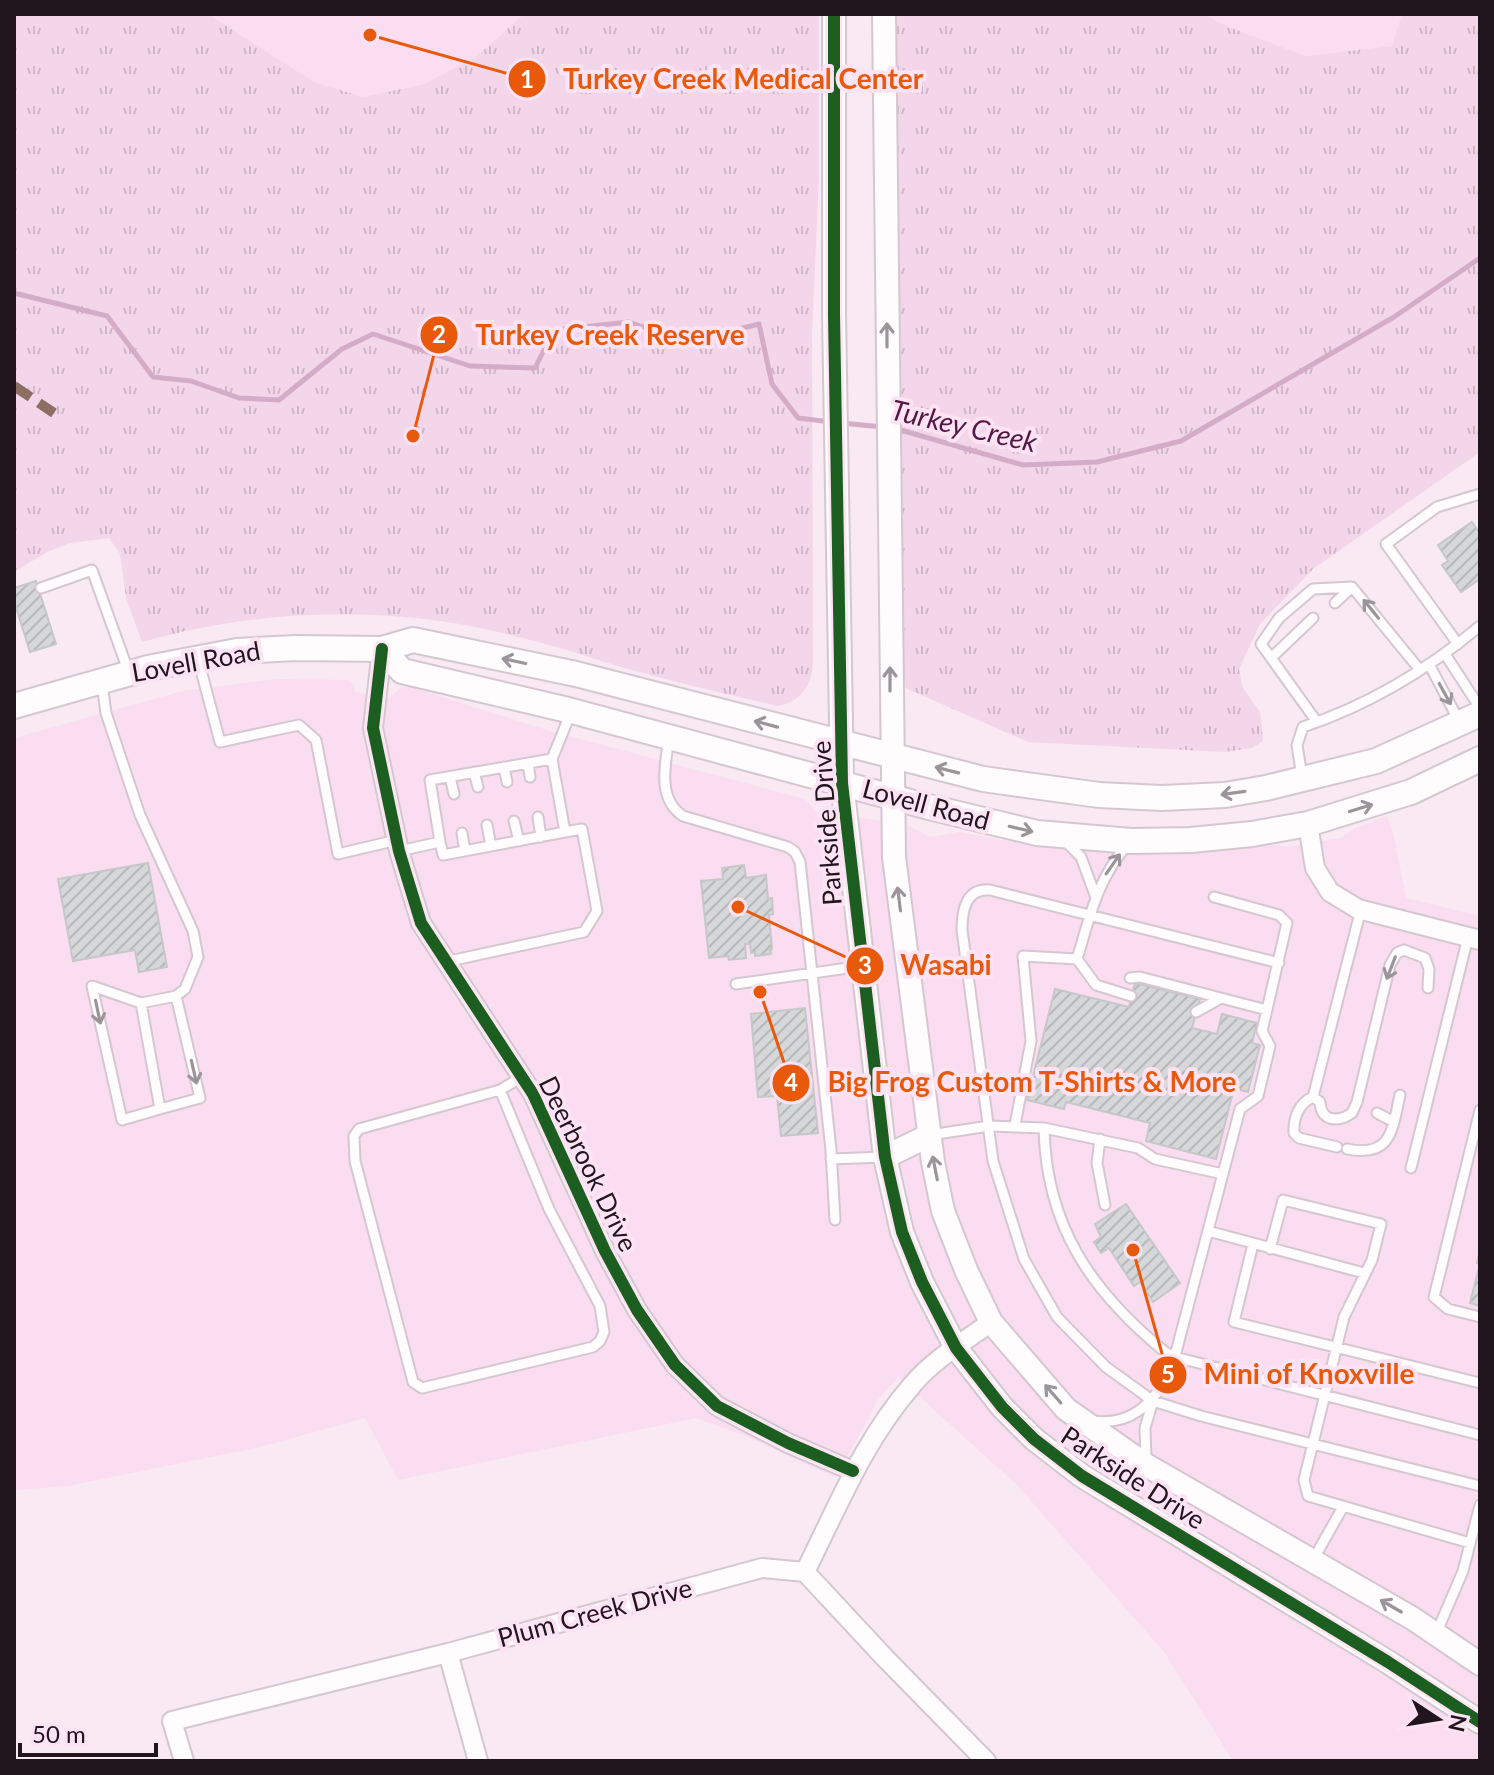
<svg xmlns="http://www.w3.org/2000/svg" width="1494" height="1775" viewBox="0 0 1494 1775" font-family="Lato,sans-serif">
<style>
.built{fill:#faddf0}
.park{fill:url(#park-tufts)}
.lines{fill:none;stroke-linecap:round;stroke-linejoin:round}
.stream{stroke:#d4acc7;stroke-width:5}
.building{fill:url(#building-hatch);stroke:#c6c7c9;stroke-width:2}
.service-casing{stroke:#d5c7d0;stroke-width:13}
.minor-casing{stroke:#d5c7d0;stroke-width:22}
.tertiary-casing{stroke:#d5c7d0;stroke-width:26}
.secondary-casing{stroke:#d5c7d0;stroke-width:28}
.service{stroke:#fefcfd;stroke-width:9}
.minor{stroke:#fefcfd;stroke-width:18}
.tertiary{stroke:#fefcfd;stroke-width:22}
.secondary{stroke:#fefcfd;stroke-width:24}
.quiet{stroke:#8d6e63;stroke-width:10;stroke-dasharray:20 10;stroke-linecap:butt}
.cycleway-casing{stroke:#fee3f4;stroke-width:17}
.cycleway{stroke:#1b5e20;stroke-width:12}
.oneway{stroke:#9b9499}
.labels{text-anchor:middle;stroke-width:8;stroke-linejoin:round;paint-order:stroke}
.street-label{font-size:26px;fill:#22161e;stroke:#fee3f4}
.water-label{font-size:28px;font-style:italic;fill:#531744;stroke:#fee3f4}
.leader{fill:none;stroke:#e8590c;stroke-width:3}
.callout-dot{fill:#e8590c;stroke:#fee3f4;stroke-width:3}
.mark-label{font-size:24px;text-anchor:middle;font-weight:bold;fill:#fff}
.callout-label{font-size:28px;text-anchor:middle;font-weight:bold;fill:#e8590c;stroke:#fee3f4;stroke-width:8;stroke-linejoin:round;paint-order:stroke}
</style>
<defs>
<pattern id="park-tufts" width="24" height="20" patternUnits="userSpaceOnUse" patternTransform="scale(2)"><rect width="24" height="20" fill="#f3d6e9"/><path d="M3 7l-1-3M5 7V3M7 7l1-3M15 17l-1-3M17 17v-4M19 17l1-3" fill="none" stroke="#d0b7c7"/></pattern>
<pattern id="building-hatch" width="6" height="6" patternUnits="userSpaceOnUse" patternTransform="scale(2)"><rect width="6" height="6" fill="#d6d7d9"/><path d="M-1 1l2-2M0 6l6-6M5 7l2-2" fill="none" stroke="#b7b8ba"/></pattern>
</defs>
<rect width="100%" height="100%" fill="#f8e9f3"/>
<path class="built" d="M 208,14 L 524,14 L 476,57 L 424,84 L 363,97 L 314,82 Z
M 1205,14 L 1402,14 L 1393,46 L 1304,56 L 1219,23 Z
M 276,679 L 347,680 L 353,684 L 356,692 L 388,698 L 402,687 L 410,687 L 550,731 L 805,799 L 819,814 L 829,813 L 907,825 L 930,837 L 959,832 L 1046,848 L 1176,854 L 1276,845 L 1287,847 L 1341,838 L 1356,828 L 1387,816 L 1394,837 L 1406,898 L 1480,916 L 1480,1761 L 1233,1761 L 1165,1653 L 1018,1486 L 898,1377 L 877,1401 L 836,1478 L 748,1437 L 696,1418 L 398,1480 L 365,1418 L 260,1447 L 68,1486 L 14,1490 L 14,738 L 183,691 Z"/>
<path class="park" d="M 14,14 L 208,14 L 314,82 L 363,97 L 424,84 L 476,57 L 524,14 L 819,14 L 819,175 L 812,334 L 813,663 C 811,687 801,702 777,706 C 715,691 650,677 589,657 C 548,644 503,632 460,624 C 354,606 245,613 142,642 L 126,598 L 120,554 L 109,538 L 70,543 L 47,552 L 14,572 Z
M 893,14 L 1205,14 L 1219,23 L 1305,56 L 1392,46 L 1402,14 L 1480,14 L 1480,452 L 1313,569 L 1260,624 L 1239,669 L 1243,688 L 1260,712 L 1263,741 L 1252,748 L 1225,752 L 1028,742 L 903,687 Z"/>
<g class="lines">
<path class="stream" d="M 14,293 L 107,316 L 153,377 L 191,381 L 239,398 L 279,400 L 342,349 L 373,334 L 470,366 L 535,368 L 554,330 L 629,322 L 686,342 L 759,324 L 772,384 L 798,418 L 831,422
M 841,423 L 883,427
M 897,429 L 1023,465 L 1097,462 L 1181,441 L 1394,317 L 1480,258"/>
</g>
<path class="building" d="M 1472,522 L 1480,534 L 1480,579 L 1461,592 L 1442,565 L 1448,561 L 1438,545 Z
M 36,581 L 56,644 L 30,652 L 14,601 L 14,588 Z
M 148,863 L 167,967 L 139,972 L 135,950 L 73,961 L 58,879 Z
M 744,865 L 746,878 L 766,875 L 768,899 L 772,898 L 773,914 L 769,915 L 772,949 L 770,950 L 771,954 L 755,956 L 755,952 L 751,953 L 750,944 L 745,944 L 746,958 L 729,960 L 728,956 L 709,958 L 701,881 L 723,879 L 722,868 Z
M 1135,983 L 1200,999 L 1192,1028 L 1217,1034 L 1222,1014 L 1257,1023 L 1252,1043 L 1260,1045 L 1248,1092 L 1234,1088 L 1216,1159 L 1146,1141 L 1150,1123 L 1066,1102 L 1064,1109 L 1027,1100 L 1055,989 L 1129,1007 Z
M 805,1008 L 818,1133 L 781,1136 L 777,1096 L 758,1097 L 751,1014 Z
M 1126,1204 L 1180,1283 L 1153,1302 L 1140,1282 L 1134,1286 L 1109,1248 L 1101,1253 L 1094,1242 L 1101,1237 L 1095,1224 Z
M 1480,1250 L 1480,1306 L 1470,1303 L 1480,1264 L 1477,1263 Z"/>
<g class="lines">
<defs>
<path id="service" d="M 41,588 L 92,570 L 129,673
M 1335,603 L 1352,587
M 1458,644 L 1386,544 L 1437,507 L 1480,494
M 1445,654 L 1480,708
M 1271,658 L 1313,618
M 198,659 L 220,742 L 299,725 L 316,740 L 338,854 L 397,840
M 1429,664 L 1459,721
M 102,684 L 106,713 L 140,815 L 193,931 L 198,957 L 185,989 L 176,996 L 141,1003 L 92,986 L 122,1120 L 160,1109
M 1317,722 L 1261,644 L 1279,618 L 1313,589 L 1352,587 L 1420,670
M 669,738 C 665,765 657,799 683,816 L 788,847 L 795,852 L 800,862 L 831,1150 L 835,1220
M 528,763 L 530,777
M 504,767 L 507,782
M 474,772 L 478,787
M 450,777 L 454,794
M 1302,777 L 1297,745 L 1303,727 C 1369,705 1427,670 1480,626
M 538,817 L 541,837
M 514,821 L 519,841
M 487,825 L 491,846
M 462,833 L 465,851
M 1064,840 L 1081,857 L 1095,895
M 440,842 L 443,855 L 565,832
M 399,851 L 440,842 L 430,780 L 552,759
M 1077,959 C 1090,916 1098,877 1129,843
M 1077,959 L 1096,985 L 1131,996
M 445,962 L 584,932 L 597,911 L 582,829 L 565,832 L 552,759 L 571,712
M 1279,963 L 990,890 C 966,888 962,910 962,930 L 993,1161 L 1024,1259 L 1057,1317 L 1106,1367 L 1153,1401 L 1201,1416 L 1480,1486
M 1130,978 L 1140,977 L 1267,1010
M 736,984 L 862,966
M 141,1003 L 160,1109 L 200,1098 L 176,996
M 1196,1012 L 1221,998
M 500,1090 L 549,1209 L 600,1306 L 604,1332 L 600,1341 L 593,1347 L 422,1388 L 413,1382 L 355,1161 L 354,1136 L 359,1129 L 500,1090 L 522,1077
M 1313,1097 L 1320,1102 C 1321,1121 1337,1123 1352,1113 L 1357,1102 L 1390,965 L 1397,953 L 1404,950 L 1425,958 L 1429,969 L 1428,988
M 1480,1110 L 1434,1297 L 1448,1309 L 1480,1317
M 1377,1113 L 1394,1122
M 1015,1125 L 1031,1041 L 1023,956 L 1077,959
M 1044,1128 C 1046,1226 1091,1291 1165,1352 L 1175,1357 L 1480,1435
M 930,1135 L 989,1126 L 1044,1128 L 1138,1148 L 1155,1159 L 1223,1174
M 1100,1139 L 1097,1163 L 1105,1205
M 1337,1147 L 1299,1138 L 1294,1133 C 1293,1118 1299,1103 1313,1097 L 1361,909
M 1347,1149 C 1392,1158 1392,1130 1400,1095
M 831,1159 L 884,1157
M 1411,1168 L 1468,937
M 1208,1231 L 1364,1273
M 1253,1244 L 1234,1322 L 1480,1383
M 1270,1249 L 1283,1200 L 1381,1224 L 1372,1260 L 1344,1317 L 1304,1480 L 1308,1496 L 1470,1543
M 1092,1421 C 1131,1426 1150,1405 1170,1375 L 1240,1109 L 1258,1096 L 1270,1046 L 1262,1031 L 1287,923 L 1279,915 L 1214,897
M 1146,1460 L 1145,1428 L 1152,1404
M 1313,1560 L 1343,1507
M 1436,1634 L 1463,1571 L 1480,1505"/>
<path id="minor" d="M 382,649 L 373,728 L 399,851 L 421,923 L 533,1094 L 605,1251 L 637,1310 L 675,1365 L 717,1406 L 788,1443 L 853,1471
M 1308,824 L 1315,868 L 1330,892 L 1358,909 L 1480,940
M 805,1572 C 838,1506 864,1440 913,1384 C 933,1360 965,1341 991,1322
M 448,1653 L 478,1761
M 184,1761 L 172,1721 L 448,1653 L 762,1568 L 805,1572 L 885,1658 L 986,1761"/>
<path id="tertiary" d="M 834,14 L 834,315 L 842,783 L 885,1157 L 902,1232 L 922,1282 L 956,1348 L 1002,1407 L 1034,1439 L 1082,1476 L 1388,1662 L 1480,1722
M 884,14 L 894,857 L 933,1162 L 943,1211 L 966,1270 L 991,1322 L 1066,1409 L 1146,1465 L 1412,1618 L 1480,1664
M 885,1157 L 930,1135"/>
<path id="secondary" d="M 382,649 L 402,671 L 572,711 L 929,807 L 1037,833 L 1131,841 L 1191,840 L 1252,834 L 1308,824 L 1411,792 L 1480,759
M 14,706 L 148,668 L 237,651 L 296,648 L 382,649 L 413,640 L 576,674 L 983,779 L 1099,795 L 1162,798 L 1225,795 L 1266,788 L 1376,761 L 1480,714"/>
</defs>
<use href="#service" class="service-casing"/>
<use href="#minor" class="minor-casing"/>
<use href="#tertiary" class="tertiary-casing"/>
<use href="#secondary" class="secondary-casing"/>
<use href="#service" class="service"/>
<use href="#minor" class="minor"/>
<use href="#tertiary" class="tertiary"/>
<use href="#secondary" class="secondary"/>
<path class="quiet" d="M 14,386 L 54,413"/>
<defs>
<path id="cycleway" d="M 834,14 L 834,315 L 842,783 L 885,1157 L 902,1232 L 922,1282 L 956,1348 L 1002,1407 L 1034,1439 L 1082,1476 L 1388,1662 L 1480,1722
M 382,649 L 373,728 L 399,851 L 421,923 L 533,1094 L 605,1251 L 637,1310 L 675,1365 L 717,1406 L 788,1443 L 853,1471"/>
</defs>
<use href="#cycleway" class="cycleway-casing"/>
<use href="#cycleway" class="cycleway"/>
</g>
<defs><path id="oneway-shaft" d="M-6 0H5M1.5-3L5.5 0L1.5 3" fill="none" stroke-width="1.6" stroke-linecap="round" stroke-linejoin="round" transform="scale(2)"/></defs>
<g class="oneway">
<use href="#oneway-shaft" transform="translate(887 335) rotate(-90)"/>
<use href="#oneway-shaft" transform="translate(1371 609) rotate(-129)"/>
<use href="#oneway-shaft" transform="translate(514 661) rotate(-168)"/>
<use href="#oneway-shaft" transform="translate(890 679) rotate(-90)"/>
<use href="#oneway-shaft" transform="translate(1445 694) rotate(61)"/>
<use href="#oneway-shaft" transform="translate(766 724) rotate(-165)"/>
<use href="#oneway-shaft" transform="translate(947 770) rotate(-166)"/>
<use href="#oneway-shaft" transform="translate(1233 793) rotate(172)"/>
<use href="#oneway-shaft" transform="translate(1361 808) rotate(-17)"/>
<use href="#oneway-shaft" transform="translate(1021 829) rotate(13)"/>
<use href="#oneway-shaft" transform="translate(1113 864) rotate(-55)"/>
<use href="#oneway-shaft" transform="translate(899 899) rotate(-97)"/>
<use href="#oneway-shaft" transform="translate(1391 968) rotate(111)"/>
<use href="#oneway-shaft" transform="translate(98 1012) rotate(78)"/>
<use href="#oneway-shaft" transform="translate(194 1072) rotate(77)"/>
<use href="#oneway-shaft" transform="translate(935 1168) rotate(-101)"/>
<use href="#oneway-shaft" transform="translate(1053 1394) rotate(-131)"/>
<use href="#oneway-shaft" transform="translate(1391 1606) rotate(-150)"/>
</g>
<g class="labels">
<g class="street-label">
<text transform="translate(196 662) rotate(-10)" y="9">Lovell Road</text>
<text transform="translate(926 805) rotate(15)" y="9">Lovell Road</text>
<text transform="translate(827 823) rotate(-94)" y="9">Parkside Drive</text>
<text transform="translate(588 1164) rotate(64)" y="9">Deerbrook Drive</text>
<text transform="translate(1133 1478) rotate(33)" y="9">Parkside Drive</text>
<text transform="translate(595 1613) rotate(-15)" y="9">Plum Creek Drive</text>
</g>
<g class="water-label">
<text transform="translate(964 426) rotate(13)" y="10">Turkey Creek</text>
</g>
</g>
<path class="leader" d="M370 35L527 79M413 436L439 335M738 907L865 966M760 992L791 1083M1133 1250L1168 1375"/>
<g class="callout-dot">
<circle cx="370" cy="35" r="8"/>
<circle cx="413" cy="436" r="8"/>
<circle cx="738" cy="907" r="8"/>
<circle cx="760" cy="992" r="8"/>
<circle cx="1133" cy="1250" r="8"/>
<circle cx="527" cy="79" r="20"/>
<circle cx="439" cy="335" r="20"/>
<circle cx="865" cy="966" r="20"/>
<circle cx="791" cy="1083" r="20"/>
<circle cx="1168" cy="1375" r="20"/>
</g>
<g class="mark-label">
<text x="527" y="88">1</text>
<text x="439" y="343">2</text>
<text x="865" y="974">3</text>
<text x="791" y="1091">4</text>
<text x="1168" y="1383">5</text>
</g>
<g class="callout-label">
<text x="743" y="89">Turkey Creek Medical Center</text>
<text x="610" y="345">Turkey Creek Reserve</text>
<text x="946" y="975">Wasabi</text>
<text x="1032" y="1092">Big Frog Custom T-Shirts &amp; More</text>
<text x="1309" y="1384">Mini of Knoxville</text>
</g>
<rect width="1494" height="1775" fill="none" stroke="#22161e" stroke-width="32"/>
<g transform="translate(1438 1719) rotate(102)" stroke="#fee3f4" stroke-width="6" paint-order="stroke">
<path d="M0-6L14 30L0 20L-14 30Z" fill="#22161e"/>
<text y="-12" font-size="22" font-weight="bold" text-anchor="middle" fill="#22161e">N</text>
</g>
<path d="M20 1743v12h136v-12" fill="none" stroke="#22161e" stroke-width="4"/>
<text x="32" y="1743" font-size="24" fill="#22161e" stroke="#fee3f4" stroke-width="6" paint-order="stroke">50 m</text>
</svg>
